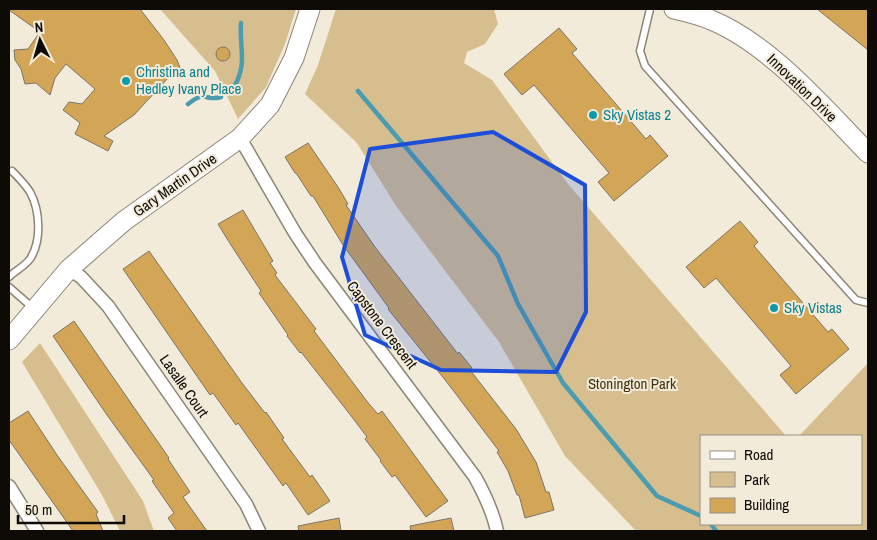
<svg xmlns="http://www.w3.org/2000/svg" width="877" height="540" viewBox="0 0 877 540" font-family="'Archivo Narrow',sans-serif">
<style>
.green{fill:#d7be8e}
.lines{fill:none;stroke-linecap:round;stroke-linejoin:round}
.stream{stroke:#4b9cae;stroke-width:4.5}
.building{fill:#d3a556;stroke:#7c7466}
.lane-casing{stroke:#8c8475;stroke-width:9}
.street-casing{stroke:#8c8475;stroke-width:15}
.secondary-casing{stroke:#8c8475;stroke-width:21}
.lane{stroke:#fff;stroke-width:6}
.street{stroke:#fff;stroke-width:12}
.secondary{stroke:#fff;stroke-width:19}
.marked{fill:#1d4ed8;fill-opacity:0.2;stroke:#1d4ed8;stroke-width:4;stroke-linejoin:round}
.culture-dot{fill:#0f9aa8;stroke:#f3ebda;stroke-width:2}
.labels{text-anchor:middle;stroke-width:4;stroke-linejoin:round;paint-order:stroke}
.culture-label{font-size:15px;fill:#0d838f;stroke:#f3ebda;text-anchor:start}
.street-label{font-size:15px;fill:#0e0b07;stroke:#f3ebda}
.park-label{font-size:15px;fill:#44330e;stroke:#f3ebda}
</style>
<rect width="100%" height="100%" fill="#f3ebda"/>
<path class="green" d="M 160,9 L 296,9 L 285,44 L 266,87 L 238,119 L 215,71 Z
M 336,9 L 494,9 L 498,24 L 485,44 L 467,52 L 464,63 L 492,80 L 568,184 L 786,436 L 701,436 L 701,524 L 861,524 L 861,436 L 799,436 L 868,363 L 868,531 L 636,531 L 565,456 L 499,342 L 396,206 L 357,143 L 305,94 L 318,65 Z
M 40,343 L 143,501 L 154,531 L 120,531 L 102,495 L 22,362 Z"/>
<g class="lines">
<path class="stream" d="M 234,87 C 248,63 239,48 241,23
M 358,91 L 498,256 L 518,304 L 563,383 L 657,496 L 701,516
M 188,104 C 207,89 204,102 221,97
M 711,524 L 716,531"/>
</g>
<path class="building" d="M 9,9 L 140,9 L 164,40 L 177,60 L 183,75 L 169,77 L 134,115 L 104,136 L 113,141 L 108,151 L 75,134 L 80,123 L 63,110 L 69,102 L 82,104 L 95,89 L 66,64 L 55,78 L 50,95 L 36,83 L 25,84 L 21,69 L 15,60 L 14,50 L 28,49 L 40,32 L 9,10 Z
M 817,9 L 868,9 L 868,50 Z
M 559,28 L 577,49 L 572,53 L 646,139 L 650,135 L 668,156 L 614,201 L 598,182 L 609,173 L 534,85 L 522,95 L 504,74 Z
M216 54a7 7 0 1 1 14 0a7 7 0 1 1-14 0Z
M 308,143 L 338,187 L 348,204 L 346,205 L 375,247 L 458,354 L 459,352 L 472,368 L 470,370 L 516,429 L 536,462 L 546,492 L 549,492 L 554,510 L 525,518 L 519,495 L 517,495 L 508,471 L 497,452 L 499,451 L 446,381 L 388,309 L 389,308 L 343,245 L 313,196 L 311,196 L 296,173 L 295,173 L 285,157 Z
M 243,210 L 273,261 L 270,263 L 277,273 L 275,275 L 316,329 L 314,331 L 369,404 L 378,414 L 382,411 L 448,501 L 426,517 L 395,475 L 392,477 L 380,461 L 381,460 L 365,439 L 367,437 L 352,417 L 301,352 L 300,353 L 287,336 L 288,335 L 259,293 L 261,291 L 229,242 L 218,224 Z
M 740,221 L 758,242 L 754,246 L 828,332 L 832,329 L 849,349 L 796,394 L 780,375 L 791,366 L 716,278 L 704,288 L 686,267 Z
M 149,251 L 242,383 L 265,413 L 266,412 L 284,438 L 282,439 L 310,477 L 312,475 L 330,501 L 308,515 L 286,483 L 283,486 L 238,423 L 236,425 L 213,393 L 210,395 L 123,269 Z
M 74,321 L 169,458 L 168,459 L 190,492 L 183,497 L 207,531 L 177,531 L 168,518 L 174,513 L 152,481 L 154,480 L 107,415 L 53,336 Z
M 28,411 L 57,455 L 98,512 L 96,514 L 103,531 L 73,531 L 9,440 L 9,423 Z
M 339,518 L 341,531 L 299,531 L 298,526 Z
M 451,518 L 454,531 L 411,531 L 410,526 Z"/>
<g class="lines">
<defs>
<path id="lane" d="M 650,9 L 640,51 L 645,66 L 856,300 L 868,303
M 9,277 C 15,271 25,266 30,259 C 42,241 40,210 30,192 C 25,184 18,177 12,171
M 9,287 L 33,308"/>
<path id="street" d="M 240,138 L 295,233 L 315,263 L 475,477 C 485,495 493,512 497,531
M 69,269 L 81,277 L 108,306 L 246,504 L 259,531
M 9,486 L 37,531"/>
<path id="secondary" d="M 674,9 C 687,12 700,15 711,20 C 770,44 824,108 868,153
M 9,340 L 69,269 L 124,221 L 240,138 L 270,105 L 294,58 L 310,9"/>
</defs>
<use href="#lane" class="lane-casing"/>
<use href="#street" class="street-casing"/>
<use href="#secondary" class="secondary-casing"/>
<use href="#lane" class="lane"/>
<use href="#street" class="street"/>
<use href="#secondary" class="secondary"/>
</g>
<path class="marked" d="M 493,132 L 585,185 L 586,312 L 556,372 L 441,370 L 365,335 L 342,257 L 370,149 Z"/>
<g class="culture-dot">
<circle cx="126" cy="81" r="5"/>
<circle cx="593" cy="115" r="5"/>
<circle cx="774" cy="308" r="5"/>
</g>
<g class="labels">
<g class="culture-label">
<text x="136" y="77">Christina and<tspan x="136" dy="17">Hedley Ivany Place</tspan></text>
<text x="603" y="120">Sky Vistas 2</text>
<text x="784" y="313">Sky Vistas</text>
</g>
<g class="street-label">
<text transform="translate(802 88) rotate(44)" y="5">Innovation Drive</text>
<text transform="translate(175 185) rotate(-35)" y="5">Gary Martin Drive</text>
<text transform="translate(382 325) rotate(53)" y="5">Capstone Crescent</text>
<text transform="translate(184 386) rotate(55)" y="5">Lasalle Court</text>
</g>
<g class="park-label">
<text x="632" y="389">Stonington Park</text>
</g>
</g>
<rect width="877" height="540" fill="none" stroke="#0e0b07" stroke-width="20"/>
<rect x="700" y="435" width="162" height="90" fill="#f3ebda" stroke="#979186"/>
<rect x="710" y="451" width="25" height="8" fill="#ffffff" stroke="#979186"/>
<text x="744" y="460" font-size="15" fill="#0e0b07">Road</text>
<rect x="710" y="472" width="25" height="15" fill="#d7be8e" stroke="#979186"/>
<text x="744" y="485" font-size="15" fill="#0e0b07">Park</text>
<rect x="710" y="498" width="25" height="15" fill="#d3a556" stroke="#979186"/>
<text x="744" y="510" font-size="15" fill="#0e0b07">Building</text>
<g transform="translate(40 40) rotate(355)" stroke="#f3ebda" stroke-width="4" paint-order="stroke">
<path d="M0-4L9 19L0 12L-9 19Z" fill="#0e0b07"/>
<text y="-8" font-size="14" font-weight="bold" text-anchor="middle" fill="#0e0b07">N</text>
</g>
<path d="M18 515v8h106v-8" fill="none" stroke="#0e0b07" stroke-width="2.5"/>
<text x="25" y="515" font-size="15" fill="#0e0b07" stroke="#f3ebda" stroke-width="4" paint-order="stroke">50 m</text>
</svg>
